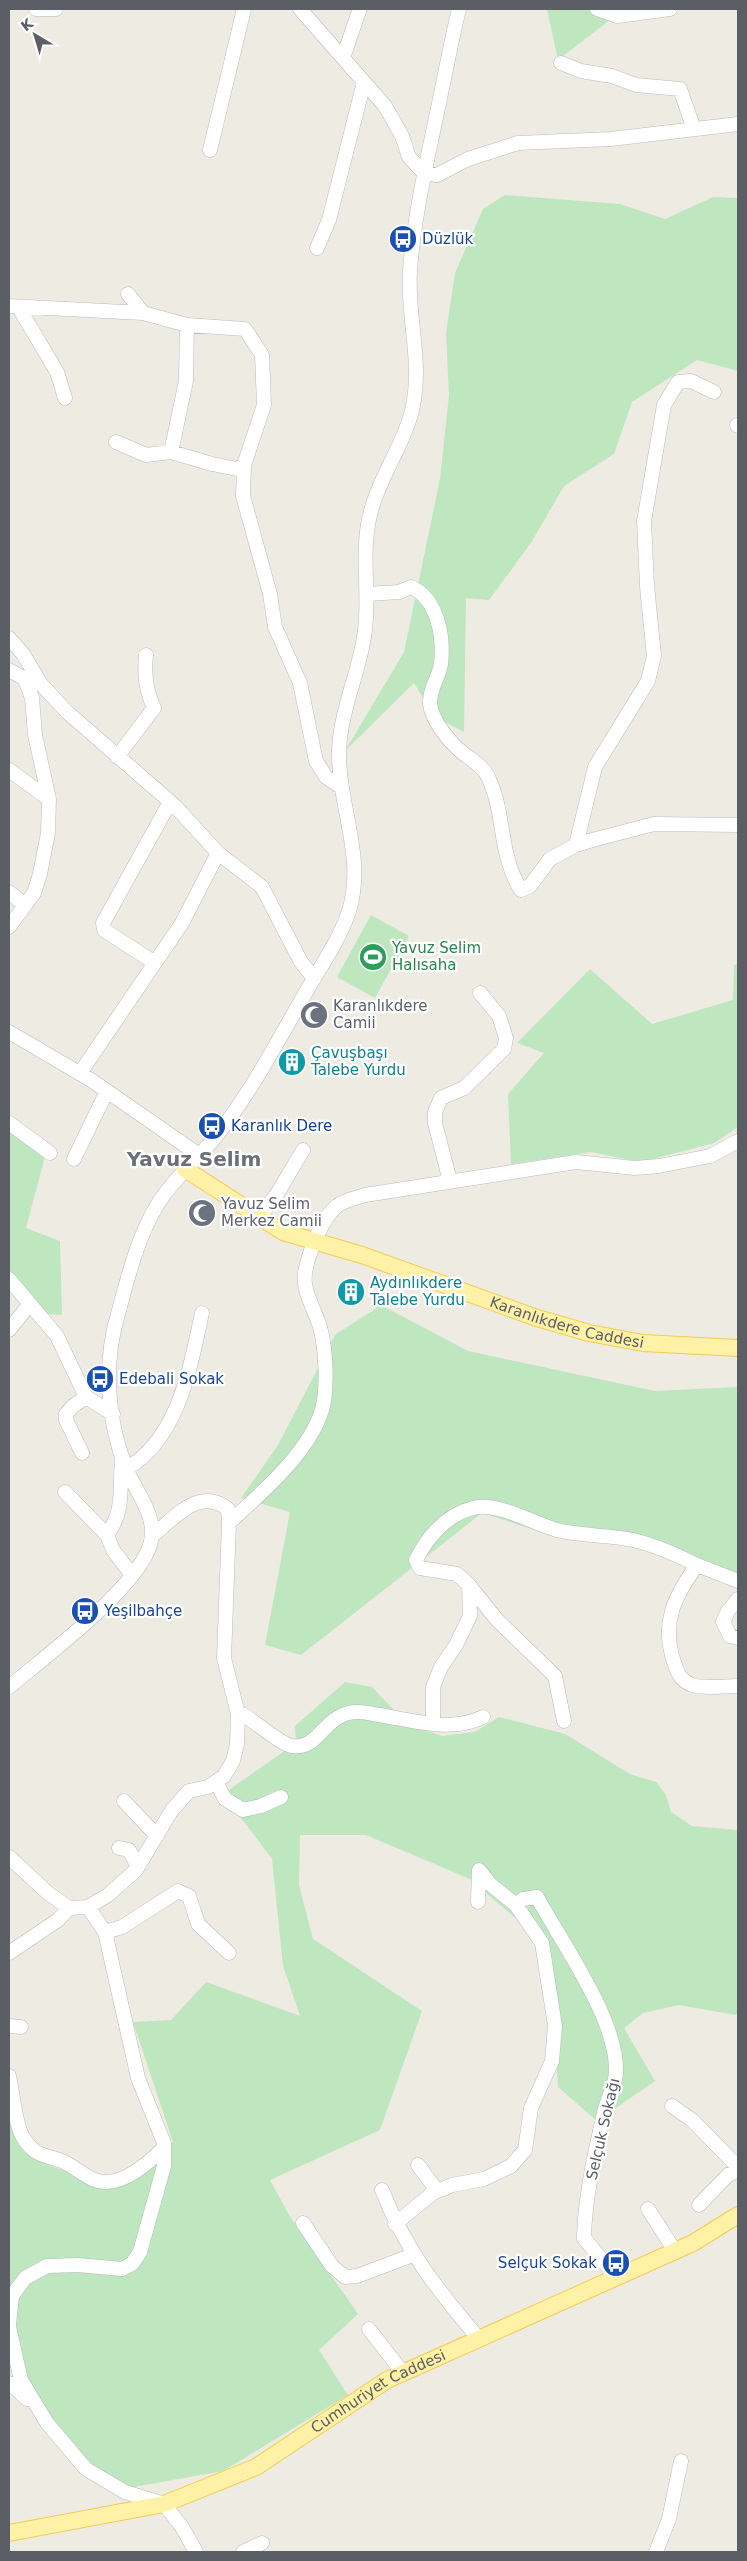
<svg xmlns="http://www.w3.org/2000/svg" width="747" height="2561" viewBox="0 0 747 2561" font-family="'DejaVu Sans',sans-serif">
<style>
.green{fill:#bee6bf}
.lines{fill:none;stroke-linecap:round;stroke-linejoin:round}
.minor-casing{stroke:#b8babf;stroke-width:15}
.major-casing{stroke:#f5cb54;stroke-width:18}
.minor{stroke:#fff;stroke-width:14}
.major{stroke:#fff2a6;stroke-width:16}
.labels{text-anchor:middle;stroke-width:4.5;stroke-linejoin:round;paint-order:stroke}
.transit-label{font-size:15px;fill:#164399;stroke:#fff;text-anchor:start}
.leisure-label{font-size:15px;fill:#27864d;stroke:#fff;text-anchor:start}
.worship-label{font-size:15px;fill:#5b616d;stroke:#fff;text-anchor:start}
.culture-label{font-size:15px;fill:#0d838f;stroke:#fff;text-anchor:start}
.street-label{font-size:15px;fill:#5b5e64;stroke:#fff}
.district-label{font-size:20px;font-weight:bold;fill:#6c7076;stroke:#fff}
</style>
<rect width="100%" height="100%" fill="#eeece2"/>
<path class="green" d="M 547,9 L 639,9 L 616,15 L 558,60 Z
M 505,195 L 620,204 L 665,219 L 713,197 L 738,198 L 738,371 L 697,360 L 632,402 L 614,454 L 564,486 L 531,543 L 489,600 L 466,598 L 464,732 L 434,716 L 414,683 L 345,751 L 404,652 L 440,479 L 449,395 L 446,333 L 455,273 L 483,209 Z
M 371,915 L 409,936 L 375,998 L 337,977 Z
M 738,964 L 738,1127 L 714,1143 L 641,1162 L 591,1152 L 511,1164 L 508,1094 L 544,1053 L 517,1043 L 590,969 L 652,1024 L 733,1000 L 734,965 Z
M 9,1123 L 47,1149 L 26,1228 L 60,1241 L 62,1315 L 35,1313 L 9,1277 Z
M 381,1305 L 468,1351 L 655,1391 L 738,1387 L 738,1584 L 650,1552 L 620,1544 L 560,1538 L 482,1513 L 301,1655 L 265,1645 L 290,1512 L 241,1498 L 278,1445 L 335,1335 Z
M 345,1682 L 372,1687 L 407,1724 L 442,1736 L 475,1732 L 499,1717 L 565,1734 L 630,1774 L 656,1782 L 666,1795 L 671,1812 L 692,1826 L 738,1830 L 738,2013 L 736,2015 L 679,2005 L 643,2013 L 624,2028 L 655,2081 L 597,2121 L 558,2087 L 550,1948 L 470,1879 L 366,1835 L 300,1835 L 299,1885 L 313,1939 L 422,2011 L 380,2130 L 270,2180 L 289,2215 L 358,2314 L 319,2350 L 348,2395 L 223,2471 L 128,2488 L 78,2458 L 14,2372 L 9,2361 L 9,2085 L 25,2133 L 48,2165 L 105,2185 L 173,2142 L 133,2022 L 171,2020 L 206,1982 L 300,2016 L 283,1966 L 272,1859 L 223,1794 L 296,1743 L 295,1726 Z"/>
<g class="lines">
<defs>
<path id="minor" d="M 36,9 L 56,9
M 300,9 L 385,106 L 402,136 L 409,157 L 424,173 L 437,175 L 468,159 L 518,143 L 611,139 L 738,124
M 597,9 L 617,16 L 670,9
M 343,58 L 359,11
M 561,63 L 581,71 L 612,76 L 636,85 L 680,89 L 694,129
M 210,150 L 244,9
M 317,248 L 329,220 L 364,82
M 128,294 L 143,313
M 9,306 L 143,313 L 187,325 L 245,329 L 262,355 L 264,405 L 244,465 L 243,496 L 270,594 L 275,627 L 300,683 L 316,761 L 326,777 L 341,787
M 19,308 L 57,372 L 65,398
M 737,425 L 738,426
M 116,442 L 146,455 L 171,452 L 212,464 L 237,469 L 244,465
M 171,452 L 186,381 L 187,325
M 367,594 L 399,592 L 411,587 C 438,599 444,637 441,664 C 439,677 429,690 430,704 C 432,721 450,743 464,754 C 472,760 484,767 488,777 C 506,814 498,854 521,890 L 530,886 L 550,859 L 576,845 L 596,839 L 654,824 L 738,825
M 9,638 L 23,654 L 41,684
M 9,670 L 25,679 L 32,698 L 35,735 L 49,799 L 48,833 L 40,874 L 34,893 L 9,927
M 25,679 L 41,684 L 67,712 L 175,806 L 218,853 L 262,887 L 301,962 L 314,978
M 117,757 L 154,708 C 146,690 144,675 146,655
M 9,770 L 49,799
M 576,845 L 595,767 L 648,681 L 654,656 L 647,586 L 644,521 L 664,405 L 678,382 L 691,381 L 714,392
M 9,892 L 25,905
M 155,963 L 104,930 L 103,923 L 170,802
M 9,1032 L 91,1080 L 199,1155
M 80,1073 L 182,923 L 218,853
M 9,1123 L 50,1153
M 74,1159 L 107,1091
M 450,1181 L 435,1123 L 435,1112 L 441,1098 L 464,1088 L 504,1049 L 506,1038 L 499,1016 L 480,993
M 259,1217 L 277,1194 L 303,1150
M 9,1279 L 57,1336 L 86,1397 L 113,1414
M 9,1330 L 29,1305
M 82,1453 L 66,1420 L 66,1414 L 73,1406 L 86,1397
M 126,1469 C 179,1438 190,1368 202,1313
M 65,1492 L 107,1535 L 113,1550 L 132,1575
M 229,1523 C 261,1493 309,1453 322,1410 C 328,1388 326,1349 320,1327 C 316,1313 307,1299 305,1284 C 302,1266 322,1217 337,1206 C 344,1200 357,1198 365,1195 L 576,1162 L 635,1168 L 659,1166 L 710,1156 L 738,1141
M 107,1535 C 125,1510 119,1490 122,1462
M 697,1565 L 738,1581
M 469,1585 L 497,1620 L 555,1676 L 564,1721
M 738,1599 L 728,1611 L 723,1622 L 730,1636 L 738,1638
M 9,1687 C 45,1657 137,1588 150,1545 C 159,1517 136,1493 126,1468 C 107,1420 103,1364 118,1314 C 128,1277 138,1235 159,1202 C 174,1179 195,1161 213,1140 C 250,1095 277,1042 306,992 C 321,966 340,939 349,911 C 367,853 333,796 340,738 C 344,701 361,667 365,630 C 370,591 360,550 371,511 C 381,472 408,440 414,400 C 421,357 407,314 410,271 C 414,216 427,161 438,108 C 445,75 451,42 459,9
M 238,1714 L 244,1715 C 255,1722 281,1744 292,1746 C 316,1750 322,1722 345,1714 C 356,1710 367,1713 379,1715 C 412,1720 451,1733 483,1717
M 433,1724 L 433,1687 L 441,1667 L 456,1645 L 470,1616 L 469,1585 L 457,1574 L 420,1568 L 416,1560 C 428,1536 446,1515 473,1508 C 496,1501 534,1524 557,1530 C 582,1536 608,1535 633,1540 C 655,1545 677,1555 697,1565 C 674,1597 661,1623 674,1662 C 678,1674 680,1680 692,1685 C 701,1689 727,1686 738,1686
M 216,1782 L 225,1799 L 243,1810 L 261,1806 L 281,1797
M 124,1801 L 157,1836
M 119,1848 L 129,1850 L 138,1867
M 9,1857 L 48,1893 L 69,1908 L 88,1907 L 108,1895 L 136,1870 L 172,1810 L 189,1791 L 208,1787 L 224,1776 L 233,1761 L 237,1744 L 238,1714 L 224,1658 L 229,1523 L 228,1509 C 199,1487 177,1516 153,1535
M 478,1902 L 479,1870 L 490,1884 L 516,1905
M 105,1932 L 122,1927 L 178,1891 L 189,1896 L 198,1924 L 229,1953
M 9,1953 L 58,1920 L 69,1908
M 9,2026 L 21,2027
M 9,2076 C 13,2093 15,2126 24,2139 C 36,2157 44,2154 62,2161 C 74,2166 86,2178 98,2181 C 122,2187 148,2163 164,2148
M 672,2106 L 692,2120 L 738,2167
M 418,2165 L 437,2191
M 382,2190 C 406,2251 437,2289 479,2339
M 699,2205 L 728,2175 L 738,2170
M 648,2209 L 675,2251
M 303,2223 L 332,2266 L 345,2277 L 357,2276 L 413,2255
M 395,2224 L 433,2193 L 452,2185 L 484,2179 L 511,2166 L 525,2150 L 531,2108 L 552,2061 L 555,2026 L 542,1943 L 516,1905 L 523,1899 L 537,1897 C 562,1943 616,2018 616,2069 C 617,2083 607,2099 604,2113 C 595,2153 585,2196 584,2238 L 616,2277
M 9,2324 L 12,2296 L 25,2278 L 47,2266 L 78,2265 L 122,2269 L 132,2264 L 140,2252 L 164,2166 L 164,2143 L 138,2078 L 105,1932 L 88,1907
M 9,2327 L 21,2380 L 47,2423 L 86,2469 L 125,2492 L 164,2504 L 182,2527 L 196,2552
M 369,2329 L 403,2373
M 9,2383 L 27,2399
M 243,2552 L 262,2543
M 656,2552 L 669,2519 L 681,2461"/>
<g id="major">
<path id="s1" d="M 185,1169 L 283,1232 L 362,1255 L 537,1318 L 589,1333 L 643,1343 L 738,1348"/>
<path id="s2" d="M 9,2533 L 164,2504 L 256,2467 L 387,2380 L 693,2243 L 738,2215"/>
</g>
</defs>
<use href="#minor" class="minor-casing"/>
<use href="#major" class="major-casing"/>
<use href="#minor" class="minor"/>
<use href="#major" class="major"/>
</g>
<defs>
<symbol id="bus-disc" viewBox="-11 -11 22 22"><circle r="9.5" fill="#1a4fb4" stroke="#fff"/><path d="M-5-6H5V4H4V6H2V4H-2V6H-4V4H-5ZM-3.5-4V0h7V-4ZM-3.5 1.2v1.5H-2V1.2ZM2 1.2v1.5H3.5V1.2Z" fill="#fff"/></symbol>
<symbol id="stadium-disc" viewBox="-11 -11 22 22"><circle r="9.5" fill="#2e9e5b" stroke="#fff"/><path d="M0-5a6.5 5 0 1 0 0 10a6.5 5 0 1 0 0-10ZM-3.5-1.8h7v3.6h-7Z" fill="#fff"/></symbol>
<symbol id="mosque-disc" viewBox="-11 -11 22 22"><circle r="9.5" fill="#6b7280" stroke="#fff"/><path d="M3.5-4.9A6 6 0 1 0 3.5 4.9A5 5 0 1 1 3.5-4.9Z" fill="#fff"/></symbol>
<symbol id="building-disc" viewBox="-11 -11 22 22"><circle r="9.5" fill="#0f9aa8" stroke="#fff"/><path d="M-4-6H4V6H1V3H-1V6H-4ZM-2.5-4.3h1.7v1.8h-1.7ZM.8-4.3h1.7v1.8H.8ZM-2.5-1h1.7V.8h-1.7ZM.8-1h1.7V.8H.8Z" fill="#fff"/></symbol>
</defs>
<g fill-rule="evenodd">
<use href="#bus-disc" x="387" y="223" width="32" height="32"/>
<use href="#stadium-disc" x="357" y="941" width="32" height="32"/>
<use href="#mosque-disc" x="298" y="999" width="32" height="32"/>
<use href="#building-disc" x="276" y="1046" width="32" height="32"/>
<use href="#bus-disc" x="196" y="1110" width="32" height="32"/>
<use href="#mosque-disc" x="186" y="1197" width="32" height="32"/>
<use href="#building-disc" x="335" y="1276" width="32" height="32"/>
<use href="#bus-disc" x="84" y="1363" width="32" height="32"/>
<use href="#bus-disc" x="69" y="1595" width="32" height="32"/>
<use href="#bus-disc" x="600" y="2247" width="32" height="32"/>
</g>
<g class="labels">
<g class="transit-label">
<text x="422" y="244">Düzlük</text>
<text x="231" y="1131">Karanlık Dere</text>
<text x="119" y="1384">Edebali Sokak</text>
<text x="104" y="1616">Yeşilbahçe</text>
<text x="597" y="2268" text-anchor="end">Selçuk Sokak</text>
</g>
<g class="leisure-label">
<text x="392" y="953">Yavuz Selim<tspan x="392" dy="17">Halısaha</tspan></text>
</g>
<g class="worship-label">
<text x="333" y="1011">Karanlıkdere<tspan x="333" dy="17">Camii</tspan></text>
<text x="221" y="1209">Yavuz Selim<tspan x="221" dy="17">Merkez Camii</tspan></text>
</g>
<g class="culture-label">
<text x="311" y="1058">Çavuşbaşı<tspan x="311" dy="17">Talebe Yurdu</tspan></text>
<text x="370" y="1288">Aydınlıkdere<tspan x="370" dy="17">Talebe Yurdu</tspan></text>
</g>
<g class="street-label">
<text dy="5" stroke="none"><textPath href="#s1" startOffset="415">Karanlıkdere Caddesi</textPath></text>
<text transform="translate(603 2129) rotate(-77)" y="5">Selçuk Sokağı</text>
<text dy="5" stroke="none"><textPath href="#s2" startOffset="401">Cumhuriyet Caddesi</textPath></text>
</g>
<g class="district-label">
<text x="194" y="1166">Yavuz Selim</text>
</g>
</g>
<rect width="747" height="2561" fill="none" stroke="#5b5e64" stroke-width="20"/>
<g transform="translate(35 35) rotate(322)" stroke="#ffffff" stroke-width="4" paint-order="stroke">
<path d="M0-4L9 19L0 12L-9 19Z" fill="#5b5e64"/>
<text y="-8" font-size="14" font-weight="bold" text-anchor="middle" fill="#5b5e64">K</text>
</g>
</svg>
